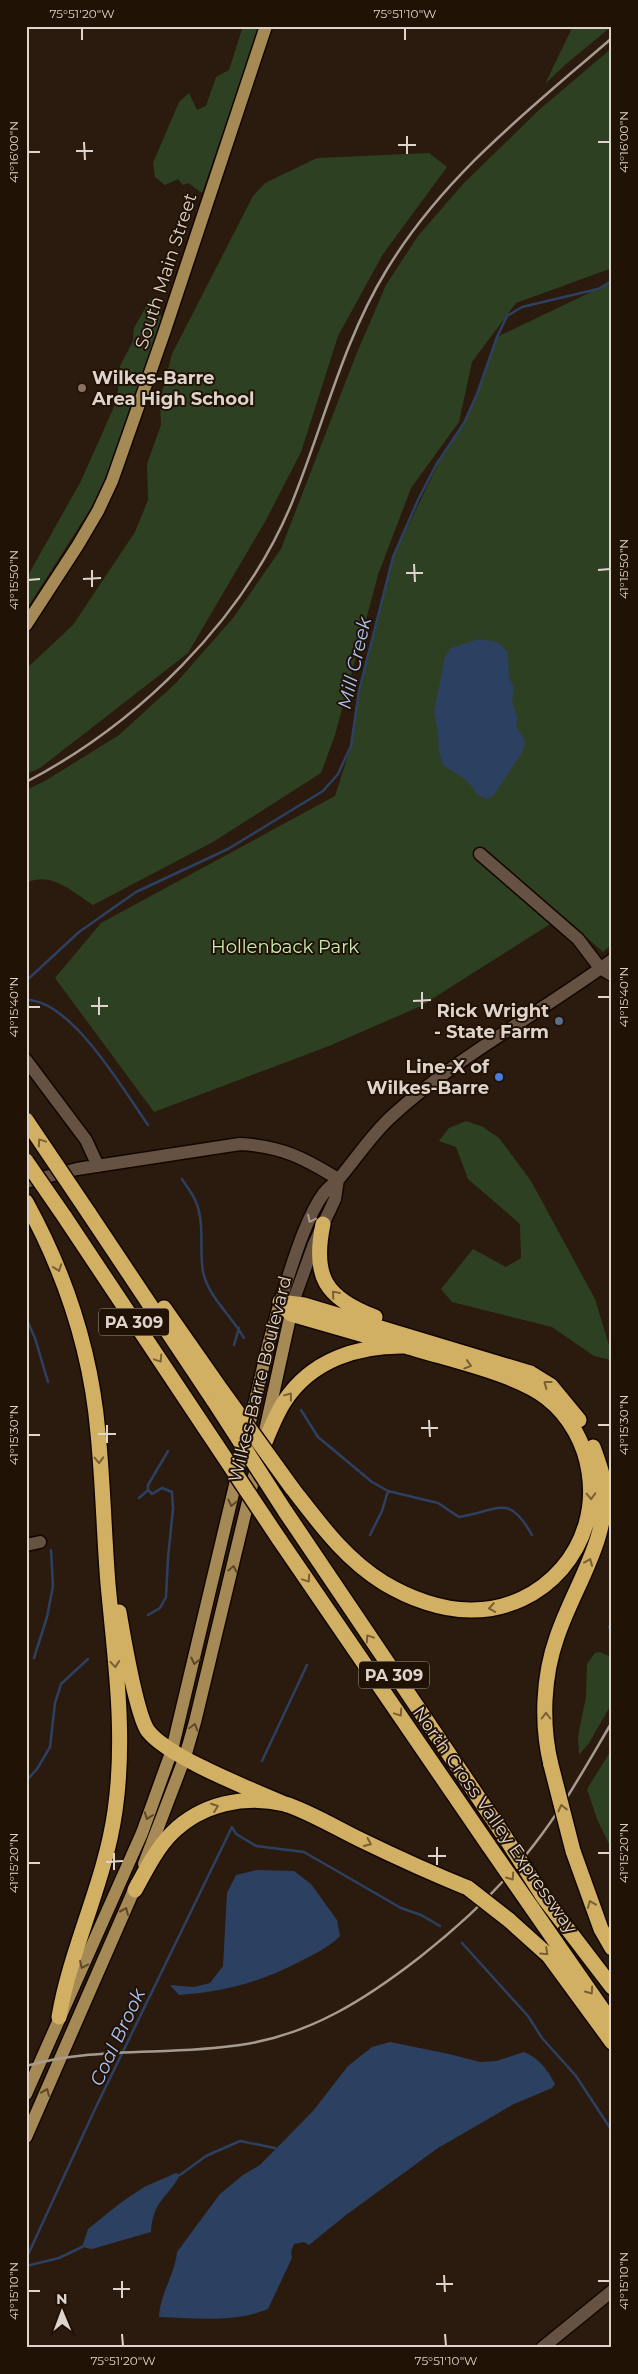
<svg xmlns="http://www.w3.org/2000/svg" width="638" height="2374" viewBox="0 0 638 2374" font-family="Montserrat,sans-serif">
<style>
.green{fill:#2e4022}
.water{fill:#2c4062}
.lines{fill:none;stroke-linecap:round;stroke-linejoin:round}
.stream{stroke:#2c4062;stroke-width:2.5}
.minor-casing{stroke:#130600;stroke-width:15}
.major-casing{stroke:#130600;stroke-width:15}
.highway-casing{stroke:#130600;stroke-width:18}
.minor{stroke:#655243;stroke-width:12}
.major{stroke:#a68a56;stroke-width:12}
.highway{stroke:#d1af63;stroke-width:15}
.rail{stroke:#a79b91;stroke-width:2.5}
.highway-bridge-casing{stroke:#130600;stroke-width:18;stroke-linecap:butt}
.highway-bridge{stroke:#d1af63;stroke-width:15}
.oneway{stroke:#796034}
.oneway2{stroke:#a89a8e}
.oneway3{stroke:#5d482a}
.ticks{fill:none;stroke:#dfd4cc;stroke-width:2}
.education-dot{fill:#8d6e63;stroke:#211206;stroke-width:2}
.service-dot{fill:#5c6f8a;stroke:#211206;stroke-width:2}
.shop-dot{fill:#3f7fe0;stroke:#211206;stroke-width:2}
.labels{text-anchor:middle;stroke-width:4;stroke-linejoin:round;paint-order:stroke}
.shield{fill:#211206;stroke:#a69a91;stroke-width:1}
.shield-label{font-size:16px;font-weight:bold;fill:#dfd4cc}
.street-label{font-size:18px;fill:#dfd4cc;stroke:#211206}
.poi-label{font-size:18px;font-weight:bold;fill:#dfd4cc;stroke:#211206;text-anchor:end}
.park-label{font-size:18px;fill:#c6efae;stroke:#211206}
.water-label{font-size:19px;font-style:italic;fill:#a8c4f5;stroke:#211206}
.neatline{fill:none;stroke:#dfd4cc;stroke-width:2}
.ticks-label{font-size:12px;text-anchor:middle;fill:#dfd4cc}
</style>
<rect width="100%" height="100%" fill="#2b1b0e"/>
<path class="green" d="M 243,26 L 260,26 L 202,193 L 188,183 L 183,185 L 178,179 L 165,185 L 155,177 L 153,163 L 179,102 L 189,93 L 197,110 L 206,106 L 216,77 L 229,70 Z
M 573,26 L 612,26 L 566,64 L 545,84 Z
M 612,48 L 612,268 L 516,303 L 472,362 L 459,422 L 411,488 L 378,575 L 335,735 L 321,773 L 213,842 L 93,905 C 74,893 51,870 26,883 L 26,790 L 45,781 L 119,735 L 176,683 L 233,618 L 281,549 L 356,355 L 386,285 L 418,236 L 463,184 L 540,109 Z
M 429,153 L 447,167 L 383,254 L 338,336 L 301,452 L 266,520 L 188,653 L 40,768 L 26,774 L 26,669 L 73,625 L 135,532 L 148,500 L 147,464 L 161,425 L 160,400 L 172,354 L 253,196 L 265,183 L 317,158 Z
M 612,282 L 612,944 L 603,952 L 563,916 L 421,1006 L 329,1046 L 154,1112 L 55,978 L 101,923 L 335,796 L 351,746 L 359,691 L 393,557 L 440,460 L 464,423 L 477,394 L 497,337 Z
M 151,298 L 162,318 L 114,459 L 98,497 L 26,610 L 26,579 L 81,481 L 117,400 L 120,366 L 133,341 L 134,328 Z
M 466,1121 L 483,1127 L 499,1138 L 531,1181 L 595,1299 L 611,1352 L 611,1360 L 594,1356 L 552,1327 L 452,1302 L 441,1289 L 473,1249 L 506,1267 L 521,1258 L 520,1224 L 468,1179 L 456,1147 L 439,1141 L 449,1128 Z
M 599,1652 L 612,1657 L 612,1703 L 589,1743 L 579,1755 L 578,1736 L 586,1697 L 587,1664 L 595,1653 Z
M 612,1749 L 612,1883 L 611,1848 L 597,1819 L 587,1789 Z"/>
<path class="water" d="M 479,639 L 497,642 L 508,652 L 509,677 L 514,688 L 512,701 L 518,719 L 516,726 L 525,741 L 522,753 L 493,796 L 487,799 L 476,794 L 474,789 L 466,780 L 443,765 L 439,752 L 438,732 L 434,712 L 445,657 L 451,648 Z
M 257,1870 L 294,1871 L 311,1884 L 337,1920 L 340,1936 C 328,1948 316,1953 301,1961 C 260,1982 225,1992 179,1995 L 170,1985 L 194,1987 L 210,1983 L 223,1966 L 227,1893 L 236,1875 Z
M 390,2042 L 449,2054 L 480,2062 L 496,2061 L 524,2052 C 540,2059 547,2069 555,2084 L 552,2088 L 514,2104 L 438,2148 L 346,2215 L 309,2245 L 304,2242 L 294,2244 L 291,2252 L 292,2258 L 268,2309 C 235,2323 194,2318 159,2317 C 160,2294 175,2274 177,2252 L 220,2194 L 243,2175 L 260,2165 L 313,2111 L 348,2066 L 372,2047 Z
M 176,2173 L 180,2175 C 167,2199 153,2200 151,2232 L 92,2249 L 82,2247 L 88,2229 L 119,2204 L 144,2187 Z"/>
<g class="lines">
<path class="stream" d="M 26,981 L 79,932 L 136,892 L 228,849 L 323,791 L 338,774 L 351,746 L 359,691 L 393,557 L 418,500 L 436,465 L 464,423 L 477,394 L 497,337 L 507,316 L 522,307 L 598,289 L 612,281
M 26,1000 C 71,999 124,1091 148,1125
M 182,1179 C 186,1186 193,1194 196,1202 C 205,1224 199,1249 203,1272 C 209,1298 231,1315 244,1338
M 26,1318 L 35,1338 L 48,1382
M 234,1345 L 239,1328
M 301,1410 L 318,1437 L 372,1482 L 388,1491 L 438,1503 L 459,1517 C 499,1511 508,1492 532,1535
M 139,1498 L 147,1491
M 370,1535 L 382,1511 L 388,1491
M 148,1615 L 160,1608 L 166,1597 L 168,1558 L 173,1509 L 172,1492 L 162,1488 L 152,1494 L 148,1490 L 148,1485 L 168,1451
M 609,1627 L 612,1629
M 34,1658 L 47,1617 L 53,1586 L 51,1550
M 262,1761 L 307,1665
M 26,1781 L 37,1769 L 50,1747 L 55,1703 L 61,1684 L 88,1659
M 232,1827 L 236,1834 L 256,1846 L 304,1852 L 401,1908 L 421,1915 L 440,1926
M 462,1943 L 528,2016 L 542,2038 L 576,2076 L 612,2131
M 180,2175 L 206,2156 L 240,2141 L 275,2148
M 26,2259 L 95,2109 L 232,1827
M 26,2266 L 59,2258 L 82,2247"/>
<defs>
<path id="minor" d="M 480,854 L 578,939 L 600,968 L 612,975
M 26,1060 L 86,1140 L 98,1166
M 26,1182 L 77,1169 L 240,1144 C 281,1146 304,1158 338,1179
M 280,1302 C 290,1272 305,1218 324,1193 C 328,1188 333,1184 338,1180 C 356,1159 371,1135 392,1116 C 458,1056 540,1013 612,960
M 293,1302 L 314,1244 L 335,1199 L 338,1179
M 26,1545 L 40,1542
M 542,2348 L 612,2291"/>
<path id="major" d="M 26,625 L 78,545 L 98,511 L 112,481 L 164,333 L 266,26
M 265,1431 L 293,1304
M 144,1864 L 185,1757 L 195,1722 L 258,1460
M 26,2094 L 142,1833 L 172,1750 L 269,1342 L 280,1302
M 26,2137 L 137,1883"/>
<path id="highway" d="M 26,1202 C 65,1273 91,1352 98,1433 C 103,1483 104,1534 108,1584 C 115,1659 126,1735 115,1811 C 105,1882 71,1947 59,2017
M 88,1212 L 214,1401
M 64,1216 L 205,1428
M 323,1224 C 312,1276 325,1298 375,1317
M 280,1302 L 304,1305 L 530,1373 L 551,1386 L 579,1420
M 280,1302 L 291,1314 L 392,1343
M 164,1308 L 222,1391
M 260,1455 C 267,1437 274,1418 284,1402 C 311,1360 358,1345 406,1346 C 446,1359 515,1373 547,1398 C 570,1416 585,1444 589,1472 C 601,1545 544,1611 470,1610 C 441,1610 409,1598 384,1583 C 345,1559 320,1524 292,1488
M 285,1511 L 505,1837
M 279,1539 L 489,1846
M 119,1612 C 123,1635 136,1714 148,1731 C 169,1758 253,1790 287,1805
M 551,1765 C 541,1724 543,1676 557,1637 C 574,1586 610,1539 604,1483 C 602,1471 597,1458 593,1447
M 573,1851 L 601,1929 L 612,1948
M 135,1890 C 146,1870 156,1849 172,1833 C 201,1804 245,1794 285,1804 C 306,1810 340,1830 361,1840 C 396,1857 431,1873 468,1888
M 544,1898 L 612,1987
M 532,1908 L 612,2023
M 509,1920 L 549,1956 L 612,2042"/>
</defs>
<use href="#minor" class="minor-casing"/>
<use href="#major" class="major-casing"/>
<use href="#highway" class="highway-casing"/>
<use href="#minor" class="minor"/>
<use href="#major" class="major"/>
<use href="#highway" class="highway"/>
<path class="rail" d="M 26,782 C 137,724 242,622 291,505 C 323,427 342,343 386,271 C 443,176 530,109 612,38
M 26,2066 C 97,2046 168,2056 240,2045 C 310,2035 366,1999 420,1957 C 462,1924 500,1889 533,1846 C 563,1808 587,1764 612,1722"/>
<defs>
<path id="highway-bridge" d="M 26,1120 L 88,1212
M 26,1161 L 64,1216
M 222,1391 L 292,1488
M 214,1401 L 285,1511
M 205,1428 L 279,1539
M 551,1765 L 573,1851
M 505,1837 L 544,1898
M 489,1846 L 532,1908
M 468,1888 L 509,1920"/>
</defs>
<use href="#highway-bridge" class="highway-bridge-casing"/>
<use href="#highway-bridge" class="highway-bridge"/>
</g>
<defs><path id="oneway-chevron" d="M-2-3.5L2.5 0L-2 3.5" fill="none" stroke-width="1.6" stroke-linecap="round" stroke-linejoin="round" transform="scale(1.25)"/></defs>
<g class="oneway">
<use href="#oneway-chevron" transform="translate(41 1142) rotate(-124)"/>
<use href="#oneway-chevron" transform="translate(58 1268) rotate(70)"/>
<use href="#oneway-chevron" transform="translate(335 1294) rotate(-131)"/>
<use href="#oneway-chevron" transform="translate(159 1359) rotate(56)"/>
<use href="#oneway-chevron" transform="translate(468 1365) rotate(17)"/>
<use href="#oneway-chevron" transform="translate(547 1384) rotate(-143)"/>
<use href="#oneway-chevron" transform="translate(289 1396) rotate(-53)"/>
<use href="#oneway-chevron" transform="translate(99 1460) rotate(88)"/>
<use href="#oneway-chevron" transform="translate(591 1496) rotate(89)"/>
<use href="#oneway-chevron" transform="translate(589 1562) rotate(-67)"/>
<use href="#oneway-chevron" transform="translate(307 1579) rotate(56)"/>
<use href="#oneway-chevron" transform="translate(492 1608) rotate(171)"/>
<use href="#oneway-chevron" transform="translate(369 1638) rotate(-124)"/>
<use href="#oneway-chevron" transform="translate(115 1664) rotate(85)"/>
<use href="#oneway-chevron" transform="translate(399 1713) rotate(56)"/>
<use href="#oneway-chevron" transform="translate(546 1716) rotate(-90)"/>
<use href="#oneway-chevron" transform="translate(215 1807) rotate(-20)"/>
<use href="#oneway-chevron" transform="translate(562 1808) rotate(-104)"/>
<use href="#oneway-chevron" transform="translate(368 1843) rotate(25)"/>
<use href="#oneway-chevron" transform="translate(511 1877) rotate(55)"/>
<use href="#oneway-chevron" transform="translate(591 1904) rotate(-112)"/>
<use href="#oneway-chevron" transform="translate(545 1952) rotate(44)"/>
<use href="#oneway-chevron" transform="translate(590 1991) rotate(55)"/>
</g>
<use class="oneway2" href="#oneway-chevron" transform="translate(311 1219) rotate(116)"/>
<g class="oneway3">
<use href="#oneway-chevron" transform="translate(232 1503) rotate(103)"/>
<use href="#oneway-chevron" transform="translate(233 1569) rotate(-77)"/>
<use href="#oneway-chevron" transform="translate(195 1661) rotate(103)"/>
<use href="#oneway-chevron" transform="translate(194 1727) rotate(-74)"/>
<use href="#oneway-chevron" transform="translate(148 1816) rotate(110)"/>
<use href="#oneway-chevron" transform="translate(125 1911) rotate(-66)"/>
<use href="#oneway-chevron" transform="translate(83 1965) rotate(115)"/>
<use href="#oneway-chevron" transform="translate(46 2092) rotate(-67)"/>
</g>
<path class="ticks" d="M 82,28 L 82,40M 405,28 L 405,40M 407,136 L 407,154M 84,142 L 85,160M 598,142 L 610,142M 398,145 L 416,145M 76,151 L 93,151M 28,152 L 40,152M 414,564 L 415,582M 92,570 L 92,587M 598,570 L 610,569M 406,573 L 423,573M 83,579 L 101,578M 28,580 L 40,579M 422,992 L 422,1009M 99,997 L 99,1015M 598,997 L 610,997M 413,1001 L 431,1000M 91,1006 L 108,1006M 28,1007 L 40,1007M 429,1420 L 430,1437M 107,1425 L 107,1443M 598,1425 L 610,1425M 421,1428 L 438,1428M 98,1434 L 116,1434M 28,1435 L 40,1435M 437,1847 L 437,1865M 114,1853 L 114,1870M 598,1853 L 610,1853M 428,1856 L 446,1856M 106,1862 L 123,1861M 28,1863 L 40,1863M 444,2275 L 445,2292M 122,2281 L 122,2298M 598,2281 L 610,2281M 436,2284 L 453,2284M 113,2289 L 130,2289M 28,2291 L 40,2291M 122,2334 L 123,2346M 445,2334 L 446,2346"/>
<circle class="education-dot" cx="82" cy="388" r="5"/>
<circle class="service-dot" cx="559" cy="1021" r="5"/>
<circle class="shop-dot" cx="499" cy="1077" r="5"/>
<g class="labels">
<g class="shield">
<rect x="99" y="1308.5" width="70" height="27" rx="4"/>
<rect x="359" y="1661.5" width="70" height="27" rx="4"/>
</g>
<g class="shield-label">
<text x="134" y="1328">PA 309</text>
<text x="394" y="1681">PA 309</text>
</g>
<g class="street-label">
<text transform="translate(166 271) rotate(-72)" y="6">South Main Street</text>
<text transform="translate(260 1379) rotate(-76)" y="6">Wilkes-Barre Boulevard</text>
<text transform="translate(495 1820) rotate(55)" y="6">North Cross Valley Expressway</text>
</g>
<g class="poi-label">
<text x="92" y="384" text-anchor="start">Wilkes-Barre<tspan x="92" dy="21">Area High School</tspan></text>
<text x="549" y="1017">Rick Wright<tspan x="549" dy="21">- State Farm</tspan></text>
<text x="489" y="1073">Line-X of<tspan x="489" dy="21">Wilkes-Barre</tspan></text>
</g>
<g class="park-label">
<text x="285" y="953">Hollenback Park</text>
</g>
<g class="water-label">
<text transform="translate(354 663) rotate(-77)" y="7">Mill Creek</text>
<text transform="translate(117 2037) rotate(-65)" y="7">Coal Brook</text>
</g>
</g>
<rect width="638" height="2374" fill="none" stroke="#211206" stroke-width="55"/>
<g transform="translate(62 2312) rotate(359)" stroke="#211206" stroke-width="4" paint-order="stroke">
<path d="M0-4L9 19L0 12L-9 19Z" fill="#dfd4cc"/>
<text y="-8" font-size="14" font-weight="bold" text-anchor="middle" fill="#dfd4cc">N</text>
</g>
<rect x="28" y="28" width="582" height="2318" class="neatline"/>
<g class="ticks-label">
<text x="82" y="18">75°51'20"W</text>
<text x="405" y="18">75°51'10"W</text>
<text transform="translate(624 142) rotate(-90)" y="4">41°16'00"N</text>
<text transform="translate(14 152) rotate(-90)" y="4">41°16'00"N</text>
<text transform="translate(624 569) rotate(-90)" y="4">41°15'50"N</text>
<text transform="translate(14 580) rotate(-90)" y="4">41°15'50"N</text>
<text transform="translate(624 997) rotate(-90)" y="4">41°15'40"N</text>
<text transform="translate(14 1007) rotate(-90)" y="4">41°15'40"N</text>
<text transform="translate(624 1425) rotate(-90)" y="4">41°15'30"N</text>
<text transform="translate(14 1435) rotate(-90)" y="4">41°15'30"N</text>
<text transform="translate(624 1853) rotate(-90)" y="4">41°15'20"N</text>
<text transform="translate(14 1863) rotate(-90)" y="4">41°15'20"N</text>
<text transform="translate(624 2281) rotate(-90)" y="4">41°15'10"N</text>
<text transform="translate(14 2291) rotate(-90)" y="4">41°15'10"N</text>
<text x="123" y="2365">75°51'20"W</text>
<text x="446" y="2365">75°51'10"W</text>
</g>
</svg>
